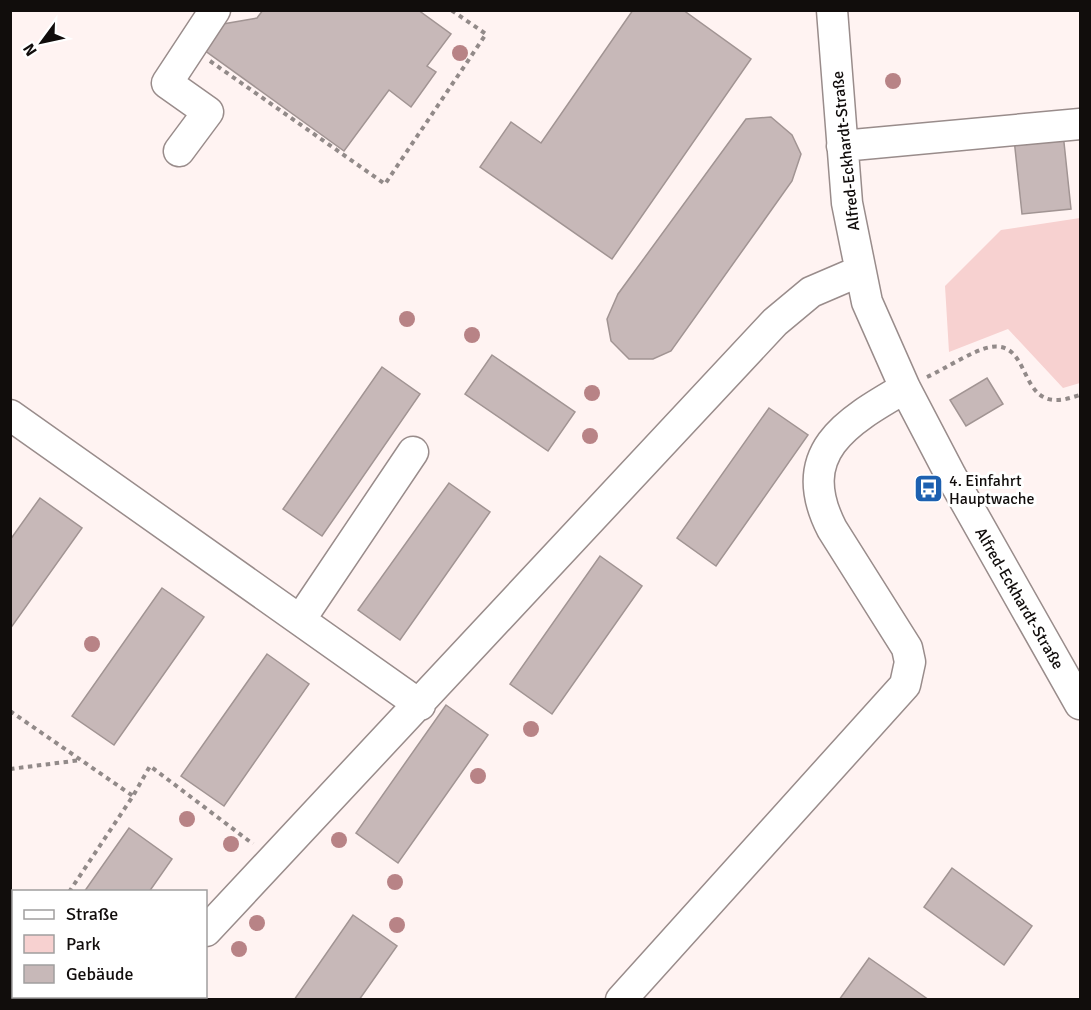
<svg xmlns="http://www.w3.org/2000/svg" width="1091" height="1010" viewBox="0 0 1091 1010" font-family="Signika,sans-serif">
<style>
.green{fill:#f7d1d0}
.building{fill:#c7b8b8;stroke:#a19493;stroke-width:1.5}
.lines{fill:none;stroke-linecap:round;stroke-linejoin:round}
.minor-casing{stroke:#998c8b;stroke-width:33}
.path{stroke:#928a89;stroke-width:4;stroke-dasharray:4.5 4.5;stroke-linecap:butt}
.minor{stroke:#fff;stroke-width:30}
.tree{fill:#b88386}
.labels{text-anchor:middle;stroke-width:6;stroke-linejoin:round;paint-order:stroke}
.street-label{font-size:16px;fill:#110d0c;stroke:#fff}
.poi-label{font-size:16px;fill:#110d0c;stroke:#fff;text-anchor:start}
</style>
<rect width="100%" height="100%" fill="#fff3f2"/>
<path class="green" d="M 1080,179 L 1080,383 L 1063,388 L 1008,329 L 949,352 L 945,286 L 1001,230 L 1080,218 Z"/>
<path class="building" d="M 263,10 L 418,10 L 451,34 L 427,66 L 436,72 L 411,107 L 389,90 L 344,151 L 204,50 L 223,24 L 257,18 Z
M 633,10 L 683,10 L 751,59 L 612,259 L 480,167 L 511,122 L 541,143 Z
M 771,117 L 792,135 L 801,154 L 792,181 L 671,351 L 653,359 L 629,359 L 611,341 L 607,319 L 618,294 L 746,119 Z
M 1063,133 L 1071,209 L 1022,214 L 1014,139 Z
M 492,355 L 575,412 L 548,451 L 465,394 Z
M 382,367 L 420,394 L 322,536 L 283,509 Z
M 987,378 L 1003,404 L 966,426 L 950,400 Z
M 769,408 L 808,435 L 716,566 L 677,538 Z
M 449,483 L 490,512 L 400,640 L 358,610 Z
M 40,498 L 82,528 L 10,629 L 10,540 Z
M 600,556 L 642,586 L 552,714 L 510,684 Z
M 162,588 L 204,617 L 114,745 L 72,716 Z
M 267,654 L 309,684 L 224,806 L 181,776 Z
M 446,705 L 488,735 L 398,863 L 356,833 Z
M 129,828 L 172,859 L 149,892 L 84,892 Z
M 952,868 L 1032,926 L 1004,965 L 924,907 Z
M 353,915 L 397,946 L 359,1000 L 294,1000 Z
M 869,958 L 929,1000 L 839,1000 Z
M 39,996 L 74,996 L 72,1000 L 44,1000 Z"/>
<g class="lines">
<defs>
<path id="minor" d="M 832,10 L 847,203 L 867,302 L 905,388 L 951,476 L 1080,704
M 842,146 L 1080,124
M 179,151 L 208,112 L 167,83 L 215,10
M 10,415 L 420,705
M 300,620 L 413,452
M 206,931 L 775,322 L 811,292 L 860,271
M 142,1000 L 145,996
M 621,1000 L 905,685 L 910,662 L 907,648 L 832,529 C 793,453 846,422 905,388"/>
</defs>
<use href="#minor" class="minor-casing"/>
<path class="path" d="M 210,61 L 385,184 L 486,34 L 451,10
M 927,377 C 945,369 973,350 991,347 C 1030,341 1019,402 1058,400 C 1065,400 1073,397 1080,395
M 10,711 L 133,796
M 10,769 L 81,760
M 69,892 L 133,796 L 150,766 L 253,844"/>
<use href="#minor" class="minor"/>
</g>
<g class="tree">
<circle cx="460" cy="53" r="8"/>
<circle cx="893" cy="81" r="8"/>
<circle cx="407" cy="319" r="8"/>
<circle cx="472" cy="335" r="8"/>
<circle cx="592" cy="393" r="8"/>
<circle cx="590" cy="436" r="8"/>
<circle cx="92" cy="644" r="8"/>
<circle cx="531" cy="729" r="8"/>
<circle cx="478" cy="776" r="8"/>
<circle cx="187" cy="819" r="8"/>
<circle cx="339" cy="840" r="8"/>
<circle cx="231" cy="844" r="8"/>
<circle cx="395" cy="882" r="8"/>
<circle cx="257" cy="923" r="8"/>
<circle cx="397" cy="925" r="8"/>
<circle cx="239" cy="949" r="8"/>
</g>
<defs>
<symbol id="bus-square" viewBox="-11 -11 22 22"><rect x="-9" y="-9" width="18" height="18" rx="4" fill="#1d60b0" stroke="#fff"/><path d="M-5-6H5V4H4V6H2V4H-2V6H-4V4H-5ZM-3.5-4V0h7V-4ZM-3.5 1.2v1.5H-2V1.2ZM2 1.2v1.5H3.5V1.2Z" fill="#fff"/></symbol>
</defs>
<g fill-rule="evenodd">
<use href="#bus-square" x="912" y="472" width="33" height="33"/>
</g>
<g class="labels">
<g class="street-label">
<text transform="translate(845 151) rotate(-96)" y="6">Alfred-Eckhardt-Straße</text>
<text transform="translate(1020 598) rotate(60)" y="6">Alfred-Eckhardt-Straße</text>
</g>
<g class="poi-label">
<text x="949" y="486">4. Einfahrt<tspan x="949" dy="18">Hauptwache</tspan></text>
</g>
</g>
<rect width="1091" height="1010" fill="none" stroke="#110d0c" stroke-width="24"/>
<rect x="12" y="890" width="195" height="108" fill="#ffffff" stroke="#a09e9e" stroke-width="1.5"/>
<rect x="24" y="910" width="30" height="9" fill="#ffffff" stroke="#a09e9e" stroke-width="1.5"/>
<text x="66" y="920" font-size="18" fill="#110d0c">Straße</text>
<rect x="24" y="935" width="30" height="18" fill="#f7d1d0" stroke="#a09e9e" stroke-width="1.5"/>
<text x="66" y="950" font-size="18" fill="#110d0c">Park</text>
<rect x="24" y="965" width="30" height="18" fill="#c7b8b8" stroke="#a09e9e" stroke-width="1.5"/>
<text x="66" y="980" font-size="18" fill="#110d0c">Gebäude</text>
<g transform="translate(42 42) rotate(237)" stroke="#ffffff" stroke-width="4.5" paint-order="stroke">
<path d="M0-4.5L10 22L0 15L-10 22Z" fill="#110d0c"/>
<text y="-9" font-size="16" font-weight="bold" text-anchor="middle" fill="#110d0c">N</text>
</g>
</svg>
